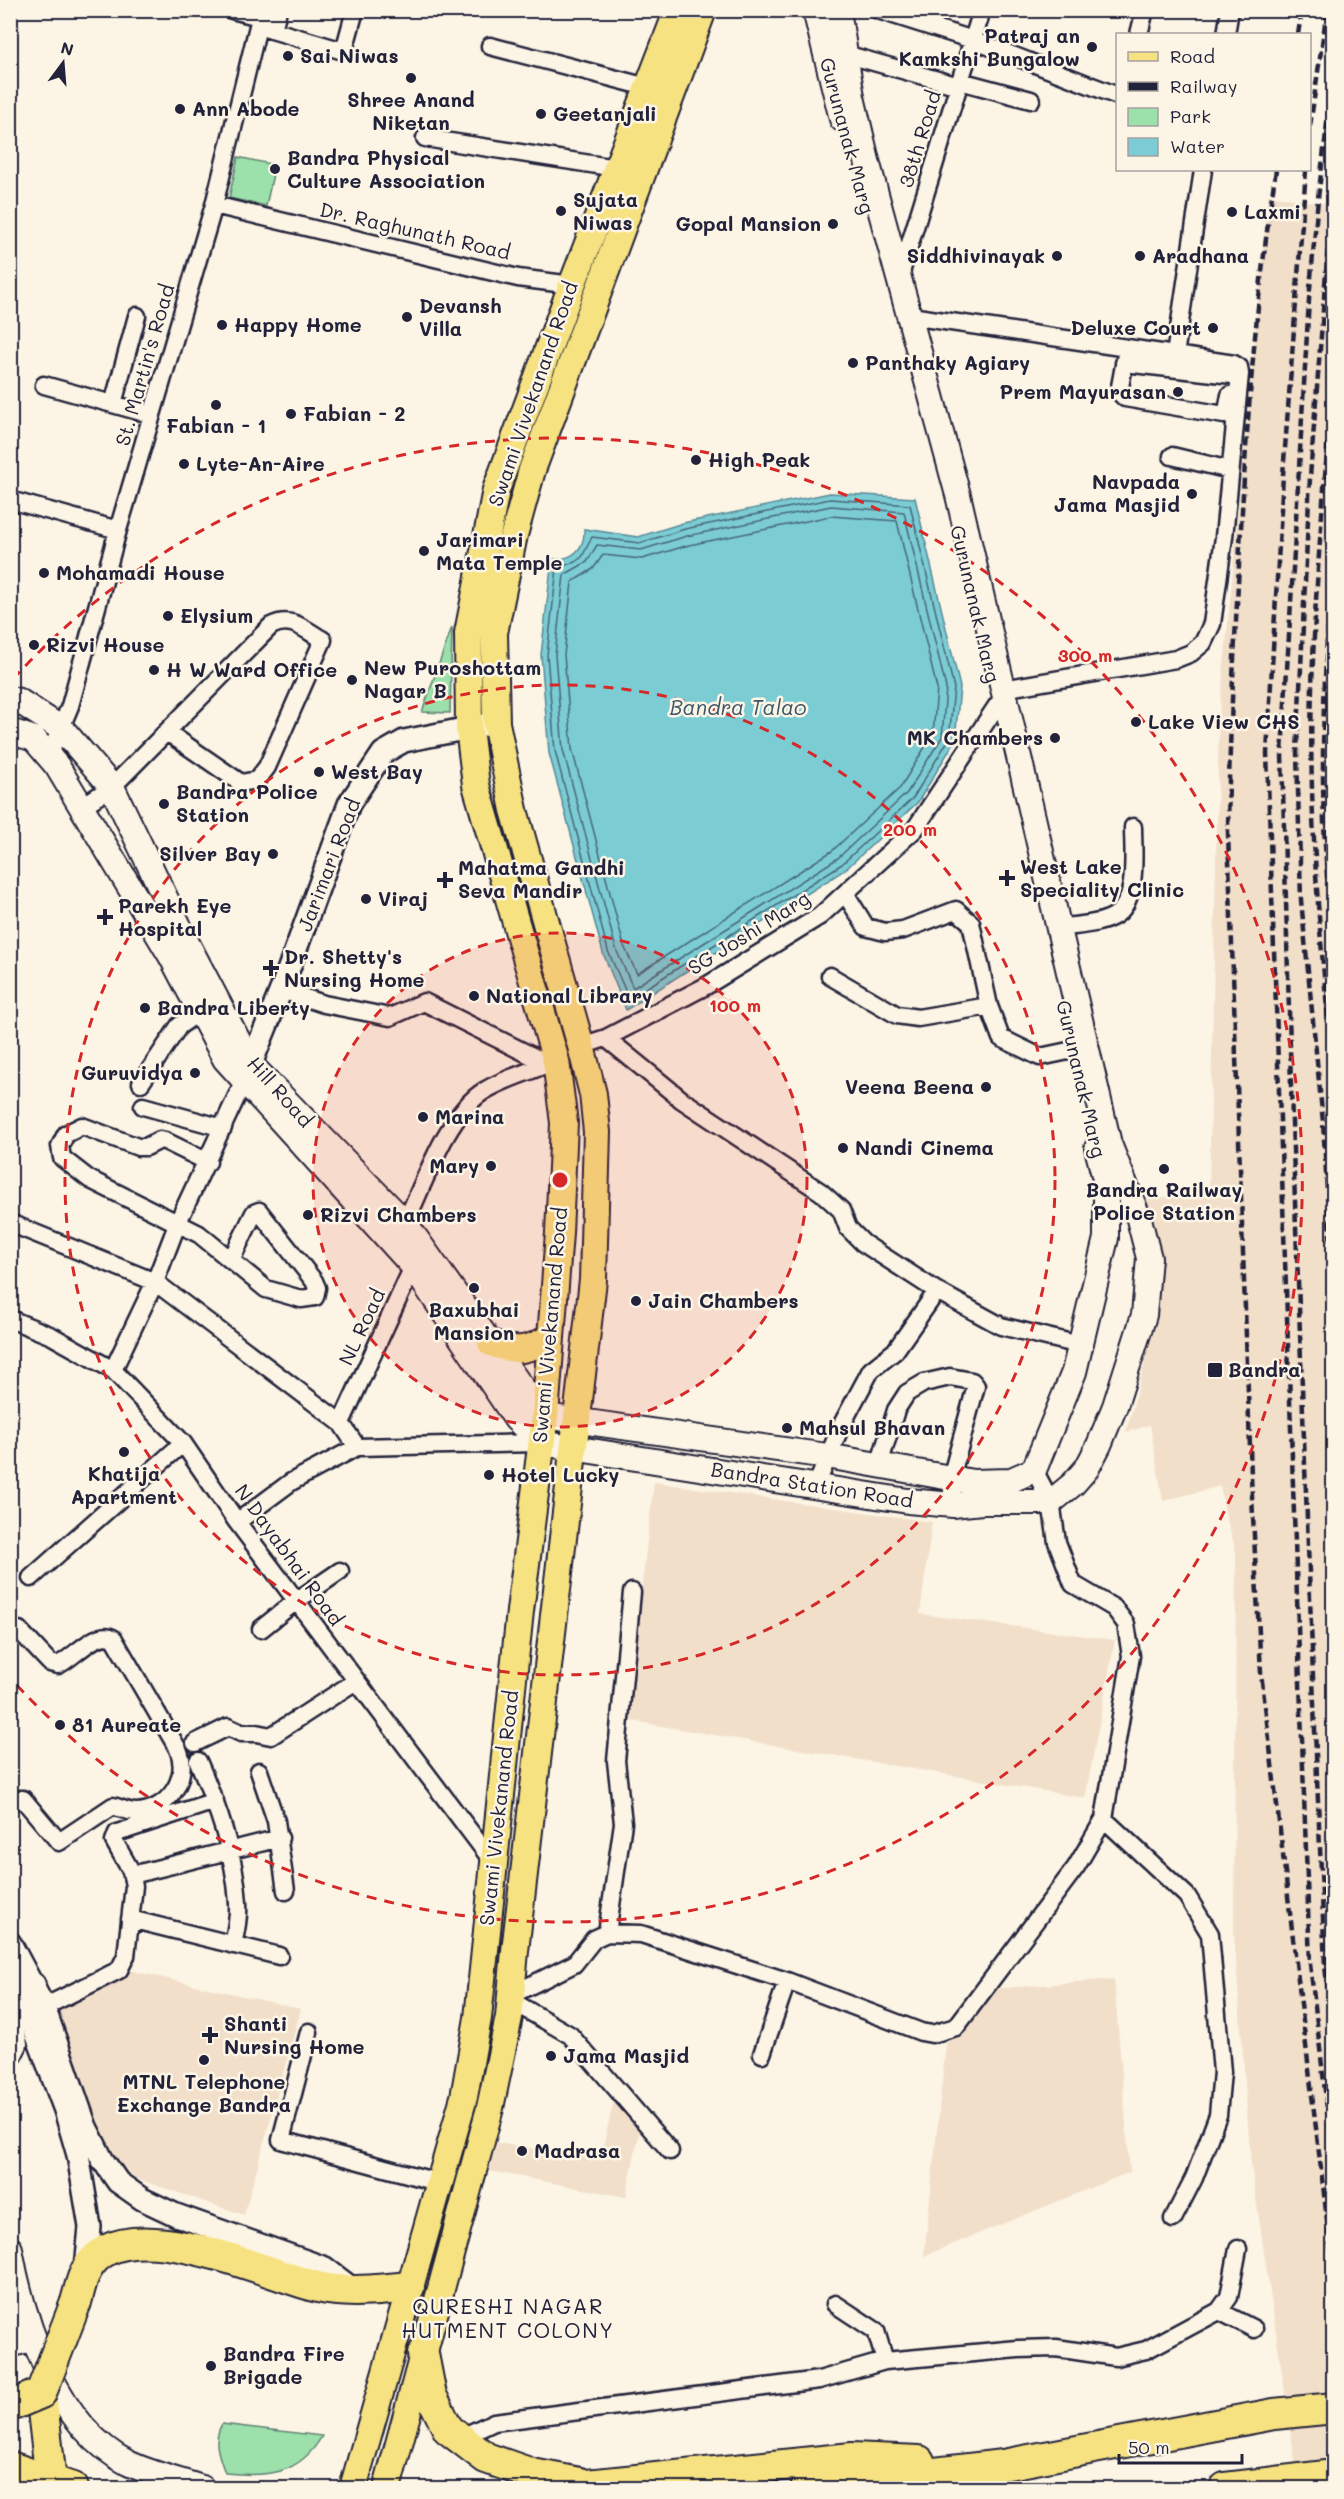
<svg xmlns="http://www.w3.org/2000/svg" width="1344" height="2499" viewBox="0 0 1344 2499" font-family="Mali,sans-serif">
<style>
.built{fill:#f2dfca}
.green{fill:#9ce0ab;stroke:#5f8173;stroke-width:1.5}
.water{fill:#7bccd4;stroke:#578897;stroke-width:1.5}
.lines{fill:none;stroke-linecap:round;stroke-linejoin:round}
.shore{stroke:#466678;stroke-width:1.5}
.minor-casing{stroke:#22223b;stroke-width:21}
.tertiary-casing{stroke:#22223b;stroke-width:26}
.secondary-casing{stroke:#22223b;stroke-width:28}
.primary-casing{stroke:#22223b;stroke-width:30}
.motorway-casing{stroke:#22223b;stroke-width:34}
.minor{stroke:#fcf5e5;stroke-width:16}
.tertiary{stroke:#fcf5e5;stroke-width:21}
.secondary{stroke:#fcf5e5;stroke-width:24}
.primary{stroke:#f7e281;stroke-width:26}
.motorway{stroke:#f7e281;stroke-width:30}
.rail{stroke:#22223b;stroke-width:4.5;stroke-dasharray:9 4.5;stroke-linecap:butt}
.motorway-bridge-casing{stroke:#22223b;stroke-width:34;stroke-linecap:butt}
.motorway-bridge{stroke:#f7e281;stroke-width:30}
.ring{fill:none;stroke:#d62828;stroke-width:3;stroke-dasharray:10 8}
.poi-dot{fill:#22223b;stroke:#fcf5e5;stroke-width:2}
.labels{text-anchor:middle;stroke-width:5;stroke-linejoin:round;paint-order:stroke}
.poi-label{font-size:20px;font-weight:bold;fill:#22223b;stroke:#fcf5e5;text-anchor:start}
.street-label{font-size:20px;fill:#22223b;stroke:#fcf5e5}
.water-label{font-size:21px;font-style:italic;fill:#3d5569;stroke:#fcf5e5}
.neighbourhood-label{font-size:21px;letter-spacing:1.5px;fill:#22223b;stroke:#fcf5e5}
.centre{fill:#d62828;stroke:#fcf5e5;stroke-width:3}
.ring-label{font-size:18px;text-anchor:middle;font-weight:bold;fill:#d62828;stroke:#fcf5e5;stroke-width:5;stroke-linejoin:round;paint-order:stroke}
</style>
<rect width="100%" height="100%" fill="#fcf5e5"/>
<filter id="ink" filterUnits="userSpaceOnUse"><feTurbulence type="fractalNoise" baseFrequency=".0167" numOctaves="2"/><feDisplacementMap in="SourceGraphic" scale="12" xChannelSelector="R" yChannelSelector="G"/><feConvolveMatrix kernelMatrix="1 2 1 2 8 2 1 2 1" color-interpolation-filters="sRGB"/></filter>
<g filter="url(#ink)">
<path class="built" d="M 1268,195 L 1334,205 L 1333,2488 L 1299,2488 L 1251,2165 L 1234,1934 L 1236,1551 L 1226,1517 L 1220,1486 L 1163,1501 L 1150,1425 L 1126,1432 L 1147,1354 L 1161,1276 L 1157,1242 L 1139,1199 L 1209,1194 L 1219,718 Z
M 654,1482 L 932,1522 L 920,1614 L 1115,1640 L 1085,1798 L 626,1720 Z
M 120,1968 L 301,2009 L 244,2215 L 137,2179 L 106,2154 L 55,2012 L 59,1995 Z
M 1114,1979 L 1130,2172 L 924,2256 L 946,2043 L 991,1989 Z
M 616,2092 L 642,2120 L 626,2197 L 489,2171 L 497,2143 L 600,2159 Z"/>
<path class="green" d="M 238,157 L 275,165 L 266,206 L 229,198 Z
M 452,627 L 450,713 L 422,712 Z
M 222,2424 L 322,2436 C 299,2476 266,2477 225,2473 C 219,2456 212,2441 222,2424 Z"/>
<path class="water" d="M 830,493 L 915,498 L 960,687 L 955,741 L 918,802 L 846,869 L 626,1010 L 603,953 L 549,753 L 541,655 L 552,559 C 572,560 585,550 584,529 L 638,537 L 683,523 Z"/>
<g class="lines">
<path class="shore" d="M 830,499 L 910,505 L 954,688 L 949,739 L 913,798 L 842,864 L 629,999 L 608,951 L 555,751 L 547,655 L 557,568 L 575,562 L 582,557 L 592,537 L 640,543 L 685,529 Z
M 831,506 L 904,512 L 946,688 L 942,737 L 907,793 L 838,858 L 633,988 L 616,949 L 563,750 L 555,655 L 564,575 L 587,562 L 597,545 L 641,550 L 687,536 Z
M 831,516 L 897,521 L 937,689 L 933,734 L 900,788 L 832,851 L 637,974 L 624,946 L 572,749 L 564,655 L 572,582 L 593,569 L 603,555 L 642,559 L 689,545 Z"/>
<defs>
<path id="minor" d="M 232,10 L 260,17
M 878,10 L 973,40 L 1118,96
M 258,26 L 340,50 L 345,47 L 354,14 L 351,10
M 273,30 L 278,10
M 1139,34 L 1145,10
M 1226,34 L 1230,10
M 490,46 L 647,87
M 845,54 L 959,86
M 960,81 L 1031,100
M 425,138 L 616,168
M 214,205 L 518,278 L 572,285
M 899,279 L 982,10
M 910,316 L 1175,355 L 1203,170
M 1127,349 L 1119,392 L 1125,398 L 1224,415 L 1227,411 L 1230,395
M 1124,363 L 1232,375
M 44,385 L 152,415
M 113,404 L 137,316
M 1172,456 L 1230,470
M 10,500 L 118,530
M 1003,689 L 1176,659 L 1191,653 L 1203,643 L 1212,624 L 1224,537 L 1240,374 L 1239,367 L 1234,364 L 1175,355 L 1174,368
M 49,756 L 70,706 L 118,530 L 214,205 L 262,10
M 81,807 L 112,787 L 271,626 C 291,615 305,630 323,640 L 267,767 L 257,780 L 241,783 L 167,732
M 845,893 L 866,927 L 885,932 L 903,930 L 956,910 L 971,923 L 989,1006 L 1001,1038 L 1040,1057 L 1073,1050
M 1059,928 C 1076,925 1099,925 1114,916 C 1139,902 1133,851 1133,827
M 830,976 L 897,1015 L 918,1018 L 989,1006
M 281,990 L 324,1004 L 390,1017 L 424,1002 L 548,1064
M 606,1038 L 682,1100 L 821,1192 L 841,1210 L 848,1228 L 863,1243 L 937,1291 L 1001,1326 L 1080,1345
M 581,1046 L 606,1038 L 706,986 L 820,916 L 915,829 L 998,704 L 1007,702
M 141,1083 L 179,1026 L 208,1006
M 143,1106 L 223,1128
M 208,1162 L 165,1141 L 160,1140 L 146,1147 L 138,1147 L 82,1126 L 66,1134 L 60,1146 L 62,1158 L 89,1179 L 199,1234 L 266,1289 L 301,1299 L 315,1297 L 317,1288 L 314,1281 L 259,1211 L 254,1213 L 231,1260
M 10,1223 L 155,1282 L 341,1423 L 357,1447
M 405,1223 C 424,1184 447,1114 484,1091 C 505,1078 530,1072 552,1062
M 10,1319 L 52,1336 L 113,1370 L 183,1443 L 237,1522 L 493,1862
M 113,1370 L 155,1282 L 178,1222 L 244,1081
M 341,1423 L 417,1258
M 879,1465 L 896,1410 L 907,1393 L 924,1383 L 950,1377 L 972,1381 L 976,1386 L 951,1478 L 953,1505
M 816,1486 L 841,1426 L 871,1370 L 895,1351 L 937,1291
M 237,1522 L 291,1482 L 357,1447 L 541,1443
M 31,1578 L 183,1443
M 261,1629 L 296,1601 L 340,1571
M 10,1630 L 19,1630 L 50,1663 L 58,1665 C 74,1658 98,1627 114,1639 L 178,1749 C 191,1778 167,1812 136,1812 C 129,1812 120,1808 113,1806 L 59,1842 L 23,1799 L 18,1799 L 10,1802
M 195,1743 L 228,1727 L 241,1733 L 256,1733 L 271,1736 L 356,1681
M 198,1761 C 217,1805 235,1854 238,1903 C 239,1917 236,1931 233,1945
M 259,1771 L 276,1821 L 286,1891
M 1104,1819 L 1187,1896 L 1210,1934 L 1222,2072 L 1218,2115 L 1194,2178 L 1173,2219
M 132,1875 L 280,1838
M 130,1919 L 279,1956
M 607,1933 L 623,1823 L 616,1761 L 632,1592
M 511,1995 L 574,1964 L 594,1939 L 607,1933 L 641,1934 L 787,1981 L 921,2032 L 932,2034 L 956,2027 L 1076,1867 L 1104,1819 L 1131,1656 L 1126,1624 L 1114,1608 L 1073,1584 L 1057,1542 L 1051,1502 L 1034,1470
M 510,2000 L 570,2035 L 670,2151
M 44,2007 L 119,1970 L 126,1956 L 134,1886 L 131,1871 L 114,1841 L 117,1833 L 215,1801
M 309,2032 L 281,2140 L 441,2183
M 762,2054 L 787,1981
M 835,2304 L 876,2331 L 885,2361
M 1219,2311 L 1229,2297 L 1238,2249
M 460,2438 L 494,2422 L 819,2380 L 885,2361 L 1018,2349 L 1056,2348 L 1116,2357 L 1146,2350 L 1219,2311 L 1254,2329"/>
<path id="tertiary" d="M 246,1076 L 281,990 L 349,804 L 383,753 L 404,741 L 484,725
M 10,1943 L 44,2007 L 86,2127 L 102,2159 L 118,2182 L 142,2199 L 176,2215 L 325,2268 L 354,2290
M 10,1979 L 30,2017 L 65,2110 L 78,2155 L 90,2227 L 86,2269"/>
<path id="secondary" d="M 815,10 L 842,119
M 10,699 L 19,701 L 62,729 L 112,787 L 188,945 L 251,1065 L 405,1223 L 527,1395 L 545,1416 L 827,1456 L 973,1482 L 1009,1481 L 1034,1470 L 1074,1372 L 1106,1238 L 1106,1183 L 1097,1148
M 10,731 L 34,739 L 57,766 L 171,956 L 225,1059 L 412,1265 L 516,1419 L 541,1443 L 908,1501 L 953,1505 L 982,1502 L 1051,1502 L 1073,1484 L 1087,1468 L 1099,1445 L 1115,1406 L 1144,1315 L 1149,1258 L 1139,1219 L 1109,1144 L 958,495 L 867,161 L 852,97 L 838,10
M 10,2002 L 33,1985
M 10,2022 L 15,2044 L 10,2054
M 10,2249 C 23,2323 57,2427 128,2463 C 151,2474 178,2480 202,2488
M 10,2345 L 33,2338"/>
<path id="primary" d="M 491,1343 C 517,1353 528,1351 551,1337
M 353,2488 L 464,2097 L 478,2018 L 520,1611 L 545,1416 L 559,1233 L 564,1123 L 556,1061 L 476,785 L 469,728 L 468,633 L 496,490 L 572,285 L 678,10
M 387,2488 L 490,2108 L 509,2017 L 515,1951 L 593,1280 L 597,1132 L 593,1094 L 581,1046 L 514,810 L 496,723 L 494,633 L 514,535 L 532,470 L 703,10"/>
<path id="motorway" d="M 76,2302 C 79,2292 81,2280 86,2271 C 119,2204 265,2274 318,2287 C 347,2294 380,2290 409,2287
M 423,2354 L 431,2395 L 448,2429 L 486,2458 L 532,2474 L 580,2483
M 41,2393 L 51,2481
M 10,2467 L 73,2488
M 557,2488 L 852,2458 L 919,2461
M 806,2488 L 1003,2465 L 1274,2414 L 1334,2408
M 1225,2488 L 1334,2475"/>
</defs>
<use href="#minor" class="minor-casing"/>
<use href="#tertiary" class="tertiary-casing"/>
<use href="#secondary" class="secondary-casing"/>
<use href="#primary" class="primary-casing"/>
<use href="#motorway" class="motorway-casing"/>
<use href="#minor" class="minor"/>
<use href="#tertiary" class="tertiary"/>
<use href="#secondary" class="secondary"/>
<use href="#primary" class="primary"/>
<use href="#motorway" class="motorway"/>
<path class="rail" d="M 1298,34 L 1302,10
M 1334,68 L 1318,198 L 1309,300 L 1282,753 L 1292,1122 L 1315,1730 L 1325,1966 L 1334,2042
M 1310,126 L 1327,10
M 1334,169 L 1310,477 L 1297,752 L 1301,900 L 1323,1122 L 1334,1306
M 1276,170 C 1256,294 1247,420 1240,546 C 1235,642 1229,737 1228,833 L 1251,1476 L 1261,1673 L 1334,2277
M 1306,170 L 1283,475 L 1267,753 L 1310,1964 L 1334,2167
M 1334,362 C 1326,471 1315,580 1312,688 C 1308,819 1321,949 1334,1078
M 1334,546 C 1323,676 1316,809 1334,939"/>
<defs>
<path id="motorway-bridge" d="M 10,2406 L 41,2393 L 76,2302"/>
</defs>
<use href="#motorway-bridge" class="motorway-bridge-casing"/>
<use href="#motorway-bridge" class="motorway-bridge"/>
</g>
</g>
<circle cx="560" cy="1180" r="247" fill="#d62828" fill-opacity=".12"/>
<g class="ring">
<circle cx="560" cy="1180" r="247"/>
<circle cx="560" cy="1180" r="495"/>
<path d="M13 679A742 742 0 1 1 13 1681"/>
</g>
<g class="poi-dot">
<circle cx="1092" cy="47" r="6"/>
<circle cx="288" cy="56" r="6"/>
<circle cx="411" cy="78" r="6"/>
<circle cx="180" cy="109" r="6"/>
<circle cx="541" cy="114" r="6"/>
<circle cx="275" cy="169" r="6"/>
<circle cx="561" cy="211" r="6"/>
<circle cx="1232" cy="212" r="6"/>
<circle cx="833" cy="224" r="6"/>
<circle cx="1057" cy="256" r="6"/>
<circle cx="1140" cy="256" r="6"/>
<circle cx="407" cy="317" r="6"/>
<circle cx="222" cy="325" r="6"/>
<circle cx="1213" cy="328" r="6"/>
<circle cx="853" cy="363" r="6"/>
<circle cx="1178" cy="392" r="6"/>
<circle cx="216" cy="405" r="6"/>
<circle cx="291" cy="414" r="6"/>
<circle cx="696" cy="460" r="6"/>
<circle cx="184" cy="464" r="6"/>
<circle cx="1192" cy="494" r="6"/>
<circle cx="424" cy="551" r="6"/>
<circle cx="44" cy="573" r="6"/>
<circle cx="168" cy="616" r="6"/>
<circle cx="34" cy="645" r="6"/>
<circle cx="154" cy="670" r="6"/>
<circle cx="352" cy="680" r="6"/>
<circle cx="1136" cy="722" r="6"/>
<circle cx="1055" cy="738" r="6"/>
<circle cx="319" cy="772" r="6"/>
<circle cx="164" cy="804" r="6"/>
<circle cx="273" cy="854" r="6"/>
<path d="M1004 869h6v6h6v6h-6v6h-6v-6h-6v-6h6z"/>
<path d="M442 871h6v6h6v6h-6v6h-6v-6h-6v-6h6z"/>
<circle cx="366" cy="899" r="6"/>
<path d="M102 908h6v6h6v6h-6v6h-6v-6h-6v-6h6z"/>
<path d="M268 959h6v6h6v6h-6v6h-6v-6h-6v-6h6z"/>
<circle cx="474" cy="996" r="6"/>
<circle cx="145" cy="1008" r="6"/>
<circle cx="195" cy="1073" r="6"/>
<circle cx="986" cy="1087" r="6"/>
<circle cx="423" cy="1117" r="6"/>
<circle cx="843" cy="1148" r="6"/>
<circle cx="491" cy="1166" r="6"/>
<circle cx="1164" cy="1169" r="6"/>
<circle cx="308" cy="1215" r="6"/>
<circle cx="474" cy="1288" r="6"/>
<circle cx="636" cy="1301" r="6"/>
<rect x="1207" y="1362" width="16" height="16" rx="3"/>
<circle cx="787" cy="1428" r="6"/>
<circle cx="124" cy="1452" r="6"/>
<circle cx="489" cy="1475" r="6"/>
<circle cx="60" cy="1725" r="6"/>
<path d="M207 2026h6v6h6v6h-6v6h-6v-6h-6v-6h6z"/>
<circle cx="551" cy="2056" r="6"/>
<circle cx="204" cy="2060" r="6"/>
<circle cx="522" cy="2151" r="6"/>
<circle cx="211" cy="2366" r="6"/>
</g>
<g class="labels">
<g class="poi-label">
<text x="1080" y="43" text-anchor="end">Patraj an<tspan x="1080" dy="23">Kamkshi Bungalow</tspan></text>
<text x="300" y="63">Sai Niwas</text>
<text x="411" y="107" text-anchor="middle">Shree Anand<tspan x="411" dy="23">Niketan</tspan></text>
<text x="192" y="116">Ann Abode</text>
<text x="553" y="121">Geetanjali</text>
<text x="287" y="165">Bandra Physical<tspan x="287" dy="23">Culture Association</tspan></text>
<text x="573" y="207">Sujata<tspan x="573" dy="23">Niwas</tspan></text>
<text x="1244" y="219">Laxmi</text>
<text x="821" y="231" text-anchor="end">Gopal Mansion</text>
<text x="1045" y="263" text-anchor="end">Siddhivinayak</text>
<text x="1152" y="263">Aradhana</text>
<text x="419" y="313">Devansh<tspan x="419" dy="23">Villa</tspan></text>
<text x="234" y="332">Happy Home</text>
<text x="1201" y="335" text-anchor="end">Deluxe Court</text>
<text x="865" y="370">Panthaky Agiary</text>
<text x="1166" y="399" text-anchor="end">Prem Mayurasan</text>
<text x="303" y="421">Fabian - 2</text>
<text x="216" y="433" text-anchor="middle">Fabian - 1</text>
<text x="708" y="467">High Peak</text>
<text x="196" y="471">Lyte-An-Aire</text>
<text x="1180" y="489" text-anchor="end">Navpada<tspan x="1180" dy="23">Jama Masjid</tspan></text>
<text x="436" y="547">Jarimari<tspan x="436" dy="23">Mata Temple</tspan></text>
<text x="56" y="580">Mohamadi House</text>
<text x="180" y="623">Elysium</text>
<text x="46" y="652">Rizvi House</text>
<text x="364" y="675">New Puroshottam<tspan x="364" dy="23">Nagar B</tspan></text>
<text x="166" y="677">H W Ward Office</text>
<text x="1148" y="729">Lake View CHS</text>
<text x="1043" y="745" text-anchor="end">MK Chambers</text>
<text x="331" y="779">West Bay</text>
<text x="176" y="799">Bandra Police<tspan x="176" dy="23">Station</tspan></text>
<text x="261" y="861" text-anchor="end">Silver Bay</text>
<text x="1020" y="874">West Lake<tspan x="1020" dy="23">Speciality Clinic</tspan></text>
<text x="458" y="875">Mahatma Gandhi<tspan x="458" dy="23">Seva Mandir</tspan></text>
<text x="378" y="906">Viraj</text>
<text x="118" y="913">Parekh Eye<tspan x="118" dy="23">Hospital</tspan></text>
<text x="284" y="964">Dr. Shetty's<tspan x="284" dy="23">Nursing Home</tspan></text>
<text x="486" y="1003">National Library</text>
<text x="157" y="1015">Bandra Liberty</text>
<text x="183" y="1080" text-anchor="end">Guruvidya</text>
<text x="974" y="1094" text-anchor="end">Veena Beena</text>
<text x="435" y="1124">Marina</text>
<text x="855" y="1155">Nandi Cinema</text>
<text x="479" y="1173" text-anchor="end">Mary</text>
<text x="1164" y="1197" text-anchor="middle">Bandra Railway<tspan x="1164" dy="23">Police Station</tspan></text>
<text x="320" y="1222">Rizvi Chambers</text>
<text x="648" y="1308">Jain Chambers</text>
<text x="474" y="1317" text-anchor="middle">Baxubhai<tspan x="474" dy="23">Mansion</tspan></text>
<text x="1228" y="1377">Bandra</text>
<text x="799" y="1435">Mahsul Bhavan</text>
<text x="124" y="1481" text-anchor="middle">Khatija<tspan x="124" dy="23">Apartment</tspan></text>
<text x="501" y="1482">Hotel Lucky</text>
<text x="72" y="1732">81 Aureate</text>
<text x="224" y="2031">Shanti<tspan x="224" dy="23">Nursing Home</tspan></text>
<text x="563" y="2063">Jama Masjid</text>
<text x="204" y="2089" text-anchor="middle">MTNL Telephone<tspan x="204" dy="23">Exchange Bandra</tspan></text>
<text x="534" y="2158">Madrasa</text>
<text x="223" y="2361">Bandra Fire<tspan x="223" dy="23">Brigade</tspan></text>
</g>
<g class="street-label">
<text transform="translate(847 136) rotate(75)" y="7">Gurunanak Marg</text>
<text transform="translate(920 139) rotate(-73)" y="7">38th Road</text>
<text transform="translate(415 231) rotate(13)" y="7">Dr. Raghunath Road</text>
<text transform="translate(145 365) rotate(-74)" y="7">St. Martin's Road</text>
<text transform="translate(533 394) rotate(-71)" y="7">Swami Vivekanand Road</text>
<text transform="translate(975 604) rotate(77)" y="7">Gurunanak Marg</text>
<text transform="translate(329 865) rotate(-69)" y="7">Jarimari Road</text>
<text transform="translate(749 933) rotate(-32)" y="7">SG Joshi Marg</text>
<text transform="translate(1081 1079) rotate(77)" y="7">Gurunanak Marg</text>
<text transform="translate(280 1092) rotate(48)" y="7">Hill Road</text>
<text transform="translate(550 1325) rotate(-85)" y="7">Swami Vivekanand Road</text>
<text transform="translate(362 1327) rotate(-65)" y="7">NL Road</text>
<text transform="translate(812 1485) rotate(9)" y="7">Bandra Station Road</text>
<text transform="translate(289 1555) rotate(54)" y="7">N Dayabhai Road</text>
<text transform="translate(499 1808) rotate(-84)" y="7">Swami Vivekanand Road</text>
</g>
<g class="water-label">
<text x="738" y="715">Bandra Talao</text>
</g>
<g class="neighbourhood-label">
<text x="508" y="2314">QURESHI NAGAR<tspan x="508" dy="24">HUTMENT COLONY</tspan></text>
</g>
</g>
<circle cx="560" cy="1180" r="9" class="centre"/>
<g class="ring-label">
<text x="1085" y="662">300 m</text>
<text x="910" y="836">200 m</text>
<text x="735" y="1012">100 m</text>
</g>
<rect width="1344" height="2499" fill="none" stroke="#fcf5e5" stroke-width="36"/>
<rect x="18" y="18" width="1308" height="2463" fill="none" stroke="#22223b" stroke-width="2" filter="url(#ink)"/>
<rect x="1116" y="33" width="195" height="138" fill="#fcf5e5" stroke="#a5a1a1" stroke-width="1.5"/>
<rect x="1128" y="52" width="30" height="9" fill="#f7e281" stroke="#a5a1a1" stroke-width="1.5"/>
<text x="1170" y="63" font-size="18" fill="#22223b">Road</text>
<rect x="1128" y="82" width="30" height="9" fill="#22223b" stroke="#a5a1a1" stroke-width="1.5"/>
<text x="1170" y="93" font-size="18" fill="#22223b">Railway</text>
<rect x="1128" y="108" width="30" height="18" fill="#9ce0ab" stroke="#a5a1a1" stroke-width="1.5"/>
<text x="1170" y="123" font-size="18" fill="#22223b">Park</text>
<rect x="1128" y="138" width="30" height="18" fill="#7bccd4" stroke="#a5a1a1" stroke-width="1.5"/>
<text x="1170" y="153" font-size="18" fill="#22223b">Water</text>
<g transform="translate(63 63) rotate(16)" stroke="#fcf5e5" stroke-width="4.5" paint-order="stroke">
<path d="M0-4.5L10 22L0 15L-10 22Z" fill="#22223b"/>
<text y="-9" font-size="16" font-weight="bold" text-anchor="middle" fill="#22223b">N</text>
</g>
<path d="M1119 2454v9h123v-9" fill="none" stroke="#22223b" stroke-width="3"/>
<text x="1128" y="2454" font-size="18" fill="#22223b" stroke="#fcf5e5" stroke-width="4.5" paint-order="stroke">50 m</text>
</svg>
